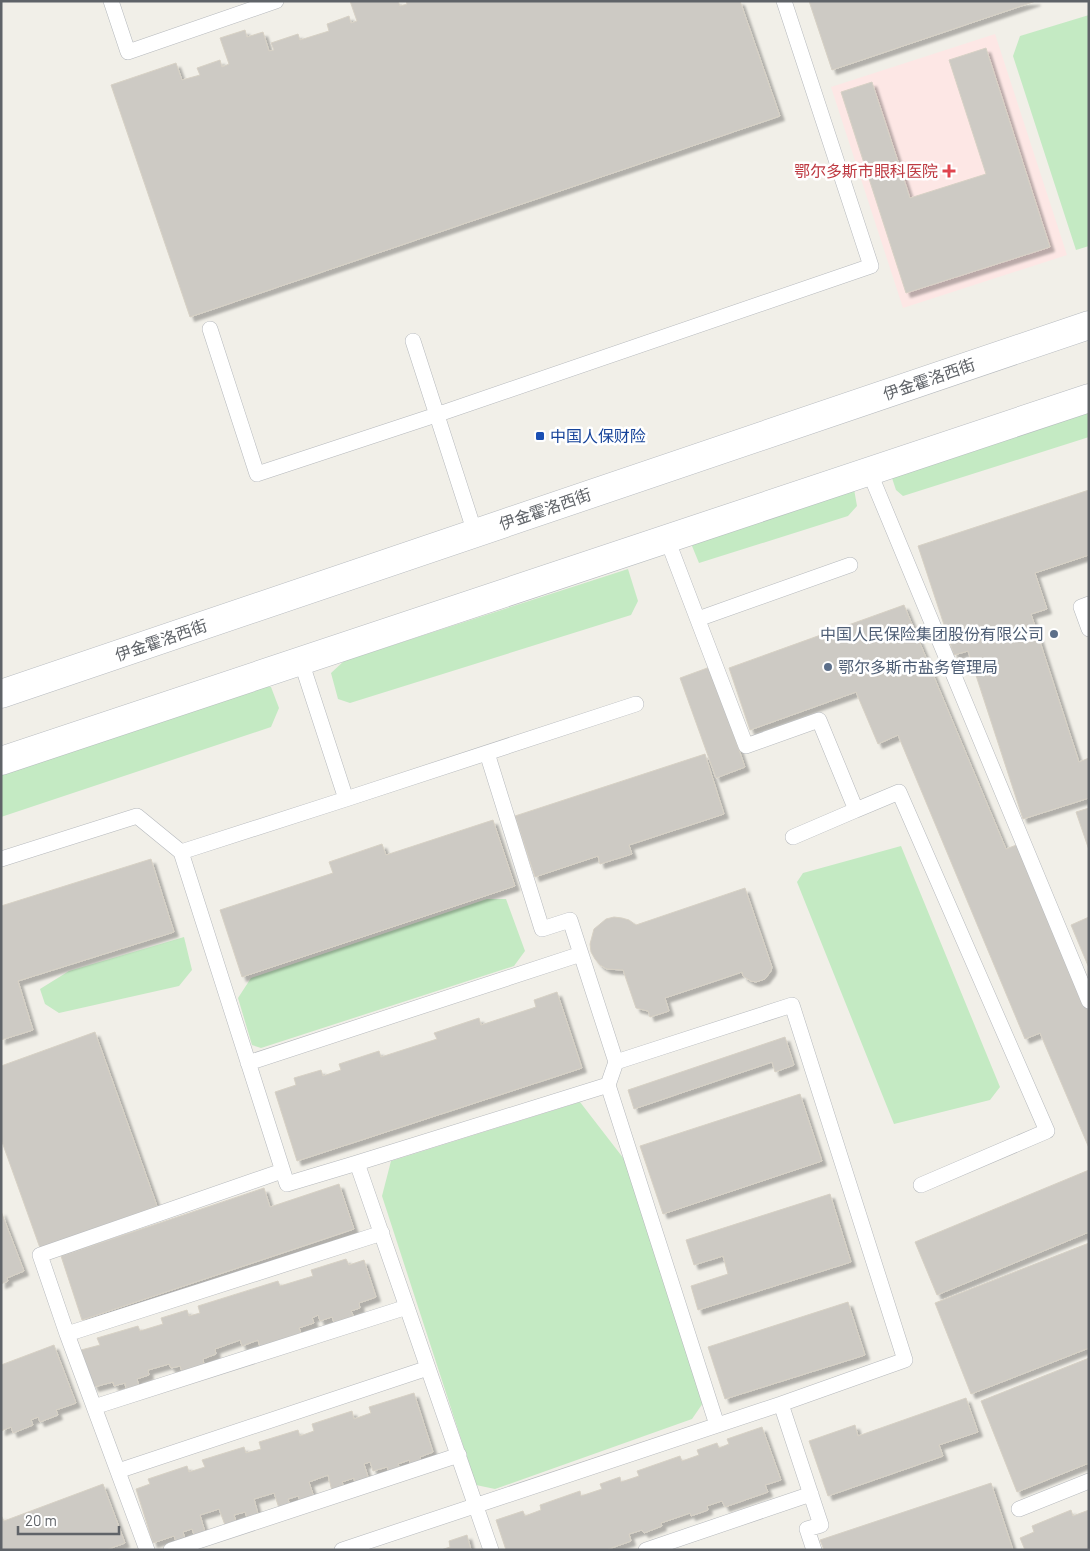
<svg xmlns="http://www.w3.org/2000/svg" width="1090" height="1551" viewBox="0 0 1090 1551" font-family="Barlow,'Noto Sans SC',sans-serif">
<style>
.medical{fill:#fde7e5}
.green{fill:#c4eac3}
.building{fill:#cdcac4;stroke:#d7d1c5;filter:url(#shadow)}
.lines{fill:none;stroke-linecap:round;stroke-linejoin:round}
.lane-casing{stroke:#b5b8bc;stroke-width:16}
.secondary-casing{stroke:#b6babf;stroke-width:29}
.lane{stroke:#fff;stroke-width:15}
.secondary{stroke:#fff;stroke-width:28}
.health-dot{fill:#e0444e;stroke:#fff;stroke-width:2}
.transit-dot{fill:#1a4fb4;stroke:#fff;stroke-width:2}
.service-dot{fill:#5c6f8a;stroke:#fff;stroke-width:2}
.labels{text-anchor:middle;stroke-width:5;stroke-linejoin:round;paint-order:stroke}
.health-label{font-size:16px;fill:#be3a42;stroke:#fff;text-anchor:end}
.street-label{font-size:16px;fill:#5f6368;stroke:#fff}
.transit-label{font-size:16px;fill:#164399;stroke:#fff;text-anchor:start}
.service-label{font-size:16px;fill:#4e5e75;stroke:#fff;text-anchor:end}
</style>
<defs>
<filter id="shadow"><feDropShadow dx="4.5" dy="4.5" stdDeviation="1" flood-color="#0004"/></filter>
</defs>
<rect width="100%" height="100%" fill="#f1efe8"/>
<path class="medical" d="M 995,34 L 1067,255 L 903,308 L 831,87 Z"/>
<path class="green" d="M 1089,15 L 1089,246 L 1076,250 L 1013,56 L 1020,36 Z
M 1089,405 L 1089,437 L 903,496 L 896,490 L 892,478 Z
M 854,489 L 857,506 L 848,516 L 699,563 L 692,546 L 705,532 Z
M 628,569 L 638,601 L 631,615 L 350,703 L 338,699 L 331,673 L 344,661 Z
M 255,685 L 271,687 L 279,708 L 271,727 L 1,817 L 1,771 Z
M 901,846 L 1000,1087 L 990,1100 L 894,1124 L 797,882 L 803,873 Z
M 487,899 L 506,899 L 525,951 L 514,966 L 261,1048 L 252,1045 L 238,998 L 251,978 Z
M 184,937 L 192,970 L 179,986 L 59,1013 L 45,1004 L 40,989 L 69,971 Z
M 580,1102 L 624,1159 L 703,1403 L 692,1419 L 495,1489 L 476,1485 L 382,1196 L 391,1161 Z"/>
<path class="building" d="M 350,1 L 398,1 L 400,6 L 407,4 L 406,1 L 740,1 L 780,116 L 190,317 L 111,85 L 176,63 L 182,80 L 200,75 L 197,68 L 220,60 L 222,67 L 229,64 L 220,38 L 245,30 L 247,37 L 263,32 L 269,51 L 274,50 L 271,43 L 298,34 L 300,40 L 329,31 L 327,24 L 349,16 L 351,23 L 357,21 Z
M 809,1 L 1036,1 L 832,70 Z
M 986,48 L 1050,247 L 906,293 L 841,92 L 872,82 L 910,198 L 986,174 L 949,60 Z
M 1089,490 L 1089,555 L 1035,573 L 1047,609 L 1031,614 L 1079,762 L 1089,758 L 1089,798 L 1023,819 L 968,651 L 954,655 L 918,546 Z
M 904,605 L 1006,849 L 1019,844 L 1089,1012 L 1089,1148 L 1040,1033 L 1025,1039 L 898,735 L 878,744 L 856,692 L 750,730 L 729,668 Z
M 710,667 L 745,767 L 716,778 L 680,678 Z
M 705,754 L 724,814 L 629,845 L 632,854 L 600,864 L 598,856 L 535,877 L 515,816 Z
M 1089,808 L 1089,850 L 1076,812 Z
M 493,820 L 515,886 L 242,977 L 220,910 L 333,873 L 329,862 L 382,844 L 386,855 Z
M 151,859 L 174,932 L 18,981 L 33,1030 L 1,1040 L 1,906 Z
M 745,888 L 772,967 L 771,971 L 765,979 L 756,982 L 751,981 L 743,976 L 742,972 L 665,998 L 669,1011 L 650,1017 L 648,1011 L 636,1008 L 623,970 L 607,969 L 600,965 L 595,959 L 591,952 L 590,944 L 594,929 L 606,919 L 614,917 L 622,918 L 629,920 L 636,925 Z
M 1089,917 L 1089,968 L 1071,925 Z
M 557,992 L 582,1068 L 297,1161 L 275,1092 L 296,1085 L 294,1078 L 321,1070 L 323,1076 L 341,1070 L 339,1064 L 379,1051 L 381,1057 L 437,1039 L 434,1033 L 479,1018 L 481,1025 L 536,1007 L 534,1000 Z
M 95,1032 L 157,1206 L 40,1248 L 1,1139 L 1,1066 Z
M 785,1037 L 794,1065 L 775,1072 L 772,1062 L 634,1109 L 628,1090 Z
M 800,1094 L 822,1161 L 663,1214 L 640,1146 Z
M 1089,1170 L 1089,1232 L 937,1295 L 915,1242 Z
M 339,1184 L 354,1229 L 82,1320 L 61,1256 L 264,1188 L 270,1207 Z
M 830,1194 L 851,1262 L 698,1310 L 691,1286 L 728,1274 L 723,1256 L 694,1265 L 686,1240 Z
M 1,1211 L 24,1271 L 7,1278 L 8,1281 L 1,1284 Z
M 1089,1243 L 1089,1348 L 971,1394 L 935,1303 Z
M 346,1259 L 349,1265 L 364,1260 L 376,1297 L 359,1303 L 360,1308 L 351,1311 L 354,1317 L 334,1323 L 332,1317 L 320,1321 L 318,1315 L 312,1318 L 314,1323 L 299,1328 L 301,1333 L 260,1347 L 258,1340 L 242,1346 L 240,1340 L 215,1349 L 216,1354 L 203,1359 L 204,1365 L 182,1372 L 180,1366 L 171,1368 L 169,1364 L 148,1370 L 149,1375 L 137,1379 L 139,1386 L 126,1389 L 125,1383 L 114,1386 L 113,1382 L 94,1387 L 81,1350 L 100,1345 L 97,1338 L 138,1326 L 140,1331 L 163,1324 L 161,1318 L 187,1310 L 189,1316 L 200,1313 L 198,1306 L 278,1281 L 280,1286 L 313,1276 L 311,1270 Z
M 848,1302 L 865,1355 L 725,1399 L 708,1347 Z
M 54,1345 L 76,1403 L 56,1410 L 58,1415 L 40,1422 L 38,1417 L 31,1420 L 33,1425 L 13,1433 L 11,1427 L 1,1431 L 1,1365 Z
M 1089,1358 L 1089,1463 L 1017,1492 L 981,1401 Z
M 414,1393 L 433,1452 L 420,1457 L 422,1463 L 411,1466 L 409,1460 L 398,1464 L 400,1469 L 389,1473 L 387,1467 L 373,1471 L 370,1462 L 364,1464 L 369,1480 L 355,1484 L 354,1478 L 342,1482 L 344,1487 L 332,1491 L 328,1475 L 309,1482 L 314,1497 L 300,1501 L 298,1496 L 288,1499 L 290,1505 L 279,1508 L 274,1493 L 254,1499 L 258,1514 L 247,1518 L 245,1512 L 234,1515 L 236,1521 L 225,1525 L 219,1509 L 200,1515 L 205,1532 L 194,1535 L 192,1529 L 183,1532 L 185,1539 L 176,1542 L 174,1536 L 153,1543 L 136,1489 L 150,1484 L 148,1479 L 187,1466 L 189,1472 L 205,1467 L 202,1460 L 244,1447 L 246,1453 L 261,1449 L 259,1442 L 298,1430 L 300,1436 L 314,1431 L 312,1424 L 352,1411 L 354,1419 L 371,1413 L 369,1407 Z
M 966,1398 L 978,1432 L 939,1445 L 943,1456 L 828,1496 L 809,1441 L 855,1425 L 858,1436 Z
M 762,1427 L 781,1480 L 765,1485 L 768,1492 L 725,1507 L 722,1501 L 707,1506 L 708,1510 L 691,1516 L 690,1513 L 661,1523 L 662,1526 L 644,1533 L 642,1530 L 629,1534 L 631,1541 L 606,1550 L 506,1550 L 496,1520 L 523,1511 L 525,1516 L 541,1510 L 540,1505 L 580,1491 L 581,1496 L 602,1489 L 600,1484 L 620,1477 L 621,1482 L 639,1476 L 637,1471 L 680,1456 L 682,1461 L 699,1455 L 697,1450 L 717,1443 L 719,1448 L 729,1444 L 727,1439 Z
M 991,1483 L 1013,1550 L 824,1550 L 820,1540 Z
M 103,1484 L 125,1543 L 106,1550 L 1,1550 L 1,1515 L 4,1521 Z
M 1071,1510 L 1073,1516 L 1089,1510 L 1089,1550 L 1025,1550 L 1020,1538 L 1034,1532 L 1032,1526 Z
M 467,1535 L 471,1550 L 441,1550 L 450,1547 L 449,1541 Z"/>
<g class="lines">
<defs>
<path id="lane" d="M 111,1 L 128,52 L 276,1
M 210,329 L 257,474 L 436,415 L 871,266 L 784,1
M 413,341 L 475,533
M 869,471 L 1089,1001
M 667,539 L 746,746 L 819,720 L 856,810 L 899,792 L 1047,1131 L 921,1185
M 1089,604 L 1081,607 L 1089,629
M 698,619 L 850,565
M 301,661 L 346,799 L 636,704
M 487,753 L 542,929 L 570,920 L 616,1062 L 792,1005 L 905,1360 L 781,1404
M 793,837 L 856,810
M 181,852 L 287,1184 L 357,1163 L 491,1550
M 1,859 L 137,816 L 181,852 L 346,799
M 616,1062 L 608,1085 L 717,1425
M 248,1063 L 581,954
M 357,1163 L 608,1085
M 67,1334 L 382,1233
M 94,1407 L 407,1307
M 118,1471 L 428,1368
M 1019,1509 L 1089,1481
M 147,1550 L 67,1334 L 40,1255 L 282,1171
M 171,1550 L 459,1455
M 342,1550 L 781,1404 L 821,1525 L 807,1529 L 814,1550
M 646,1550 L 811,1494"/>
<path id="secondary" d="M 1,694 L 1089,325
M 1,761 L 1089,398"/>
</defs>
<use href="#lane" class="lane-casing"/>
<use href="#secondary" class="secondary-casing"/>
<use href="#lane" class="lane"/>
<use href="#secondary" class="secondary"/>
</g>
<path class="health-dot" d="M946.5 163.5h5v5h5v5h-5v5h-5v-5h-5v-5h5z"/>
<rect class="transit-dot" x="535" y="431" width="10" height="10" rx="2.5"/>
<g class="service-dot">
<circle cx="1054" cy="634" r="5"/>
<circle cx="828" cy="667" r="5"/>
</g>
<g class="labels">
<g class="health-label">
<text x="938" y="177">鄂尔多斯市眼科医院</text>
</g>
<g class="street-label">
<text transform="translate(929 379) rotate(-19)" y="6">伊金霍洛西街</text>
<text transform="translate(545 509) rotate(-19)" y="6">伊金霍洛西街</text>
<text transform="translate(161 640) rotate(-19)" y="6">伊金霍洛西街</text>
</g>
<g class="transit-label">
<text x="550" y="442">中国人保财险</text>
</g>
<g class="service-label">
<text x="1044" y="640">中国人民保险集团股份有限公司</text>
<text x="838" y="673" text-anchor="start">鄂尔多斯市盐务管理局</text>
</g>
</g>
<rect width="1090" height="1551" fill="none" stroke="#5f6368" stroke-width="5"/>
<path d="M18 1526v8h101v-8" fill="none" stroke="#5f6368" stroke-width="2.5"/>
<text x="25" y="1526" font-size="15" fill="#5f6368" stroke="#ffffff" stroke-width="4" paint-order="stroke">20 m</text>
</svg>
